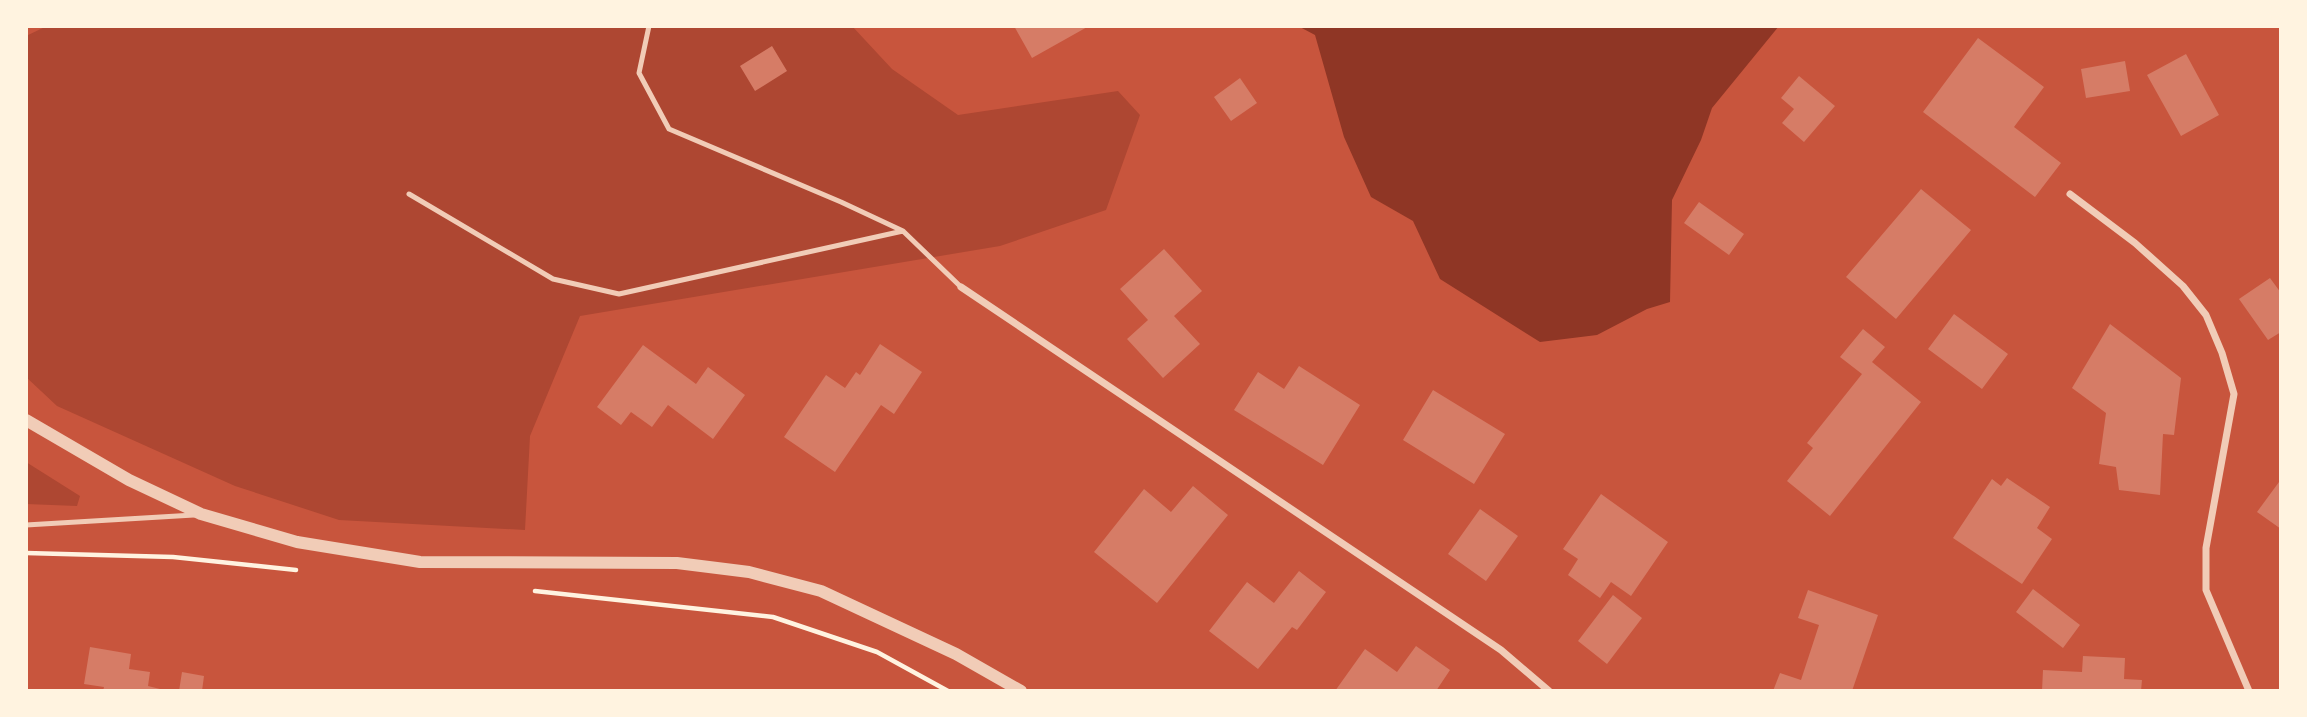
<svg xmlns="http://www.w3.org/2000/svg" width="2307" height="717" viewBox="0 0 2307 717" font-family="Signika,sans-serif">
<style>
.green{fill:#ae4732}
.water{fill:#8f3625}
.building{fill:#d67c66}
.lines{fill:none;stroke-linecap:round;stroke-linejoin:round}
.path{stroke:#fff3e0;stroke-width:4.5}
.service{stroke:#f1ccb7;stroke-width:5}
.minor{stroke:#f1ccb7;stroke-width:7}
.tertiary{stroke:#f1ccb7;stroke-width:12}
</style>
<rect width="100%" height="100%" fill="#c8553d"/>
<path class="green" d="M 47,26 L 852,26 L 892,69 L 958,115 L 1118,91 L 1140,115 L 1106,210 L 1000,246 L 580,316 L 530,436 L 525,530 L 339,520 L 235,486 L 57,406 L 26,377 L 26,36 Z
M 26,462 L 80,496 L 77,506 L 26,504 Z"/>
<path class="water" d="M 1298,26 L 1779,26 L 1712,108 L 1701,140 L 1672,200 L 1670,302 L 1647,309 L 1597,335 L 1540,342 L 1440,279 L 1413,221 L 1371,197 L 1344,137 L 1315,35 Z"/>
<path class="building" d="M 1014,26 L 1089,26 L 1032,58 Z
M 1978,38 L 2044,87 L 2014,127 L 2061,163 L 2035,197 L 1923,112 Z
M 772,46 L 787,71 L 755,91 L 740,66 Z
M 2186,54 L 2219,115 L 2181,136 L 2147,75 Z
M 2125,61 L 2130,91 L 2086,98 L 2081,69 Z
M 1799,76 L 1835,106 L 1804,142 L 1782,123 L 1794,109 L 1781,98 Z
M 1240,78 L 1257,103 L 1231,121 L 1214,97 Z
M 1921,189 L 1971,230 L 1896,319 L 1846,277 Z
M 1699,202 L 1744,234 L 1729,255 L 1684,223 Z
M 1164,249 L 1202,291 L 1174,316 L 1200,344 L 1163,378 L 1127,339 L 1148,320 L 1120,289 Z
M 2270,278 L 2281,293 L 2281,332 L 2268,340 L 2239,299 Z
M 1954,314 L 2008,354 L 1982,389 L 1928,349 Z
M 2110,324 L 2181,378 L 2174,435 L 2163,434 L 2160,495 L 2119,490 L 2116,467 L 2099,464 L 2106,413 L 2072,388 Z
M 1863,329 L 1885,347 L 1872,362 L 1921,402 L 1830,516 L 1787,481 L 1813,448 L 1807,443 L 1862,374 L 1840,357 Z
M 880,344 L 922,372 L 894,414 L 881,405 L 835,472 L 784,437 L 826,375 L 845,388 L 856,372 L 860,375 Z
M 643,345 L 696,384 L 708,367 L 745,395 L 713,439 L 668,405 L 652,427 L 631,412 L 621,425 L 597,407 Z
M 1299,366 L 1360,405 L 1323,465 L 1234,410 L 1258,372 L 1284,389 Z
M 1433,390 L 1505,434 L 1474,484 L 1403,440 Z
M 2007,478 L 2050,507 L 2037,528 L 2052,539 L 2022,584 L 1953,538 L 1992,479 L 2001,486 Z
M 2279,482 L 2281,483 L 2281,529 L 2257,512 Z
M 1193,486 L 1228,515 L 1157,603 L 1094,552 L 1144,489 L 1171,512 Z
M 1601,494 L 1668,542 L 1631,596 L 1611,582 L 1600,598 L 1568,575 L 1578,559 L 1563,549 Z
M 1480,509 L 1518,536 L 1486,581 L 1448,554 Z
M 1299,571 L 1326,592 L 1297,630 L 1292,627 L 1258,669 L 1209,631 L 1247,582 L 1274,603 Z
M 2033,589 L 2080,625 L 2063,648 L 2016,612 Z
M 1808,590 L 1878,615 L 1852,691 L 1773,691 L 1780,673 L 1801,680 L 1819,625 L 1798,618 Z
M 1613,595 L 1642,618 L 1607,664 L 1578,641 Z
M 1416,646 L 1450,670 L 1436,691 L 1335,691 L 1365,649 L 1397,672 Z
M 90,647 L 131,654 L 129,669 L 150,672 L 148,686 L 168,691 L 103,691 L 104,687 L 84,684 Z
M 2083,656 L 2125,658 L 2124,679 L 2142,680 L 2141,691 L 2042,691 L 2043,670 L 2082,672 Z
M 182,672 L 204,676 L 202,691 L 179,691 Z"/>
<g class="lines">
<path class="path" d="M 26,553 L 173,557 L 296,570
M 535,591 L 773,617 L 877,652 L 948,691"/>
<path class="service" d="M 649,26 L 639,73 L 669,129 L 841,202 L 903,231
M 409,194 L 553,279 L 619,294 L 903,231 L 961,287
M 26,525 L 194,515"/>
<path class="minor" d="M 2070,194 L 2135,243 L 2183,286 L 2206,315 L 2222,353 L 2234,394 L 2206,548 L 2206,590 L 2249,691
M 961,287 L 1501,650 L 1549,691"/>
<path class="tertiary" d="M 26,420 L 129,480 L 201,514 L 297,542 L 420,562 L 677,563 L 749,572 L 821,591 L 956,654 L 1021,691"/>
</g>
<rect width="2307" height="717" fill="none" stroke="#fff3e0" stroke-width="56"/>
</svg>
